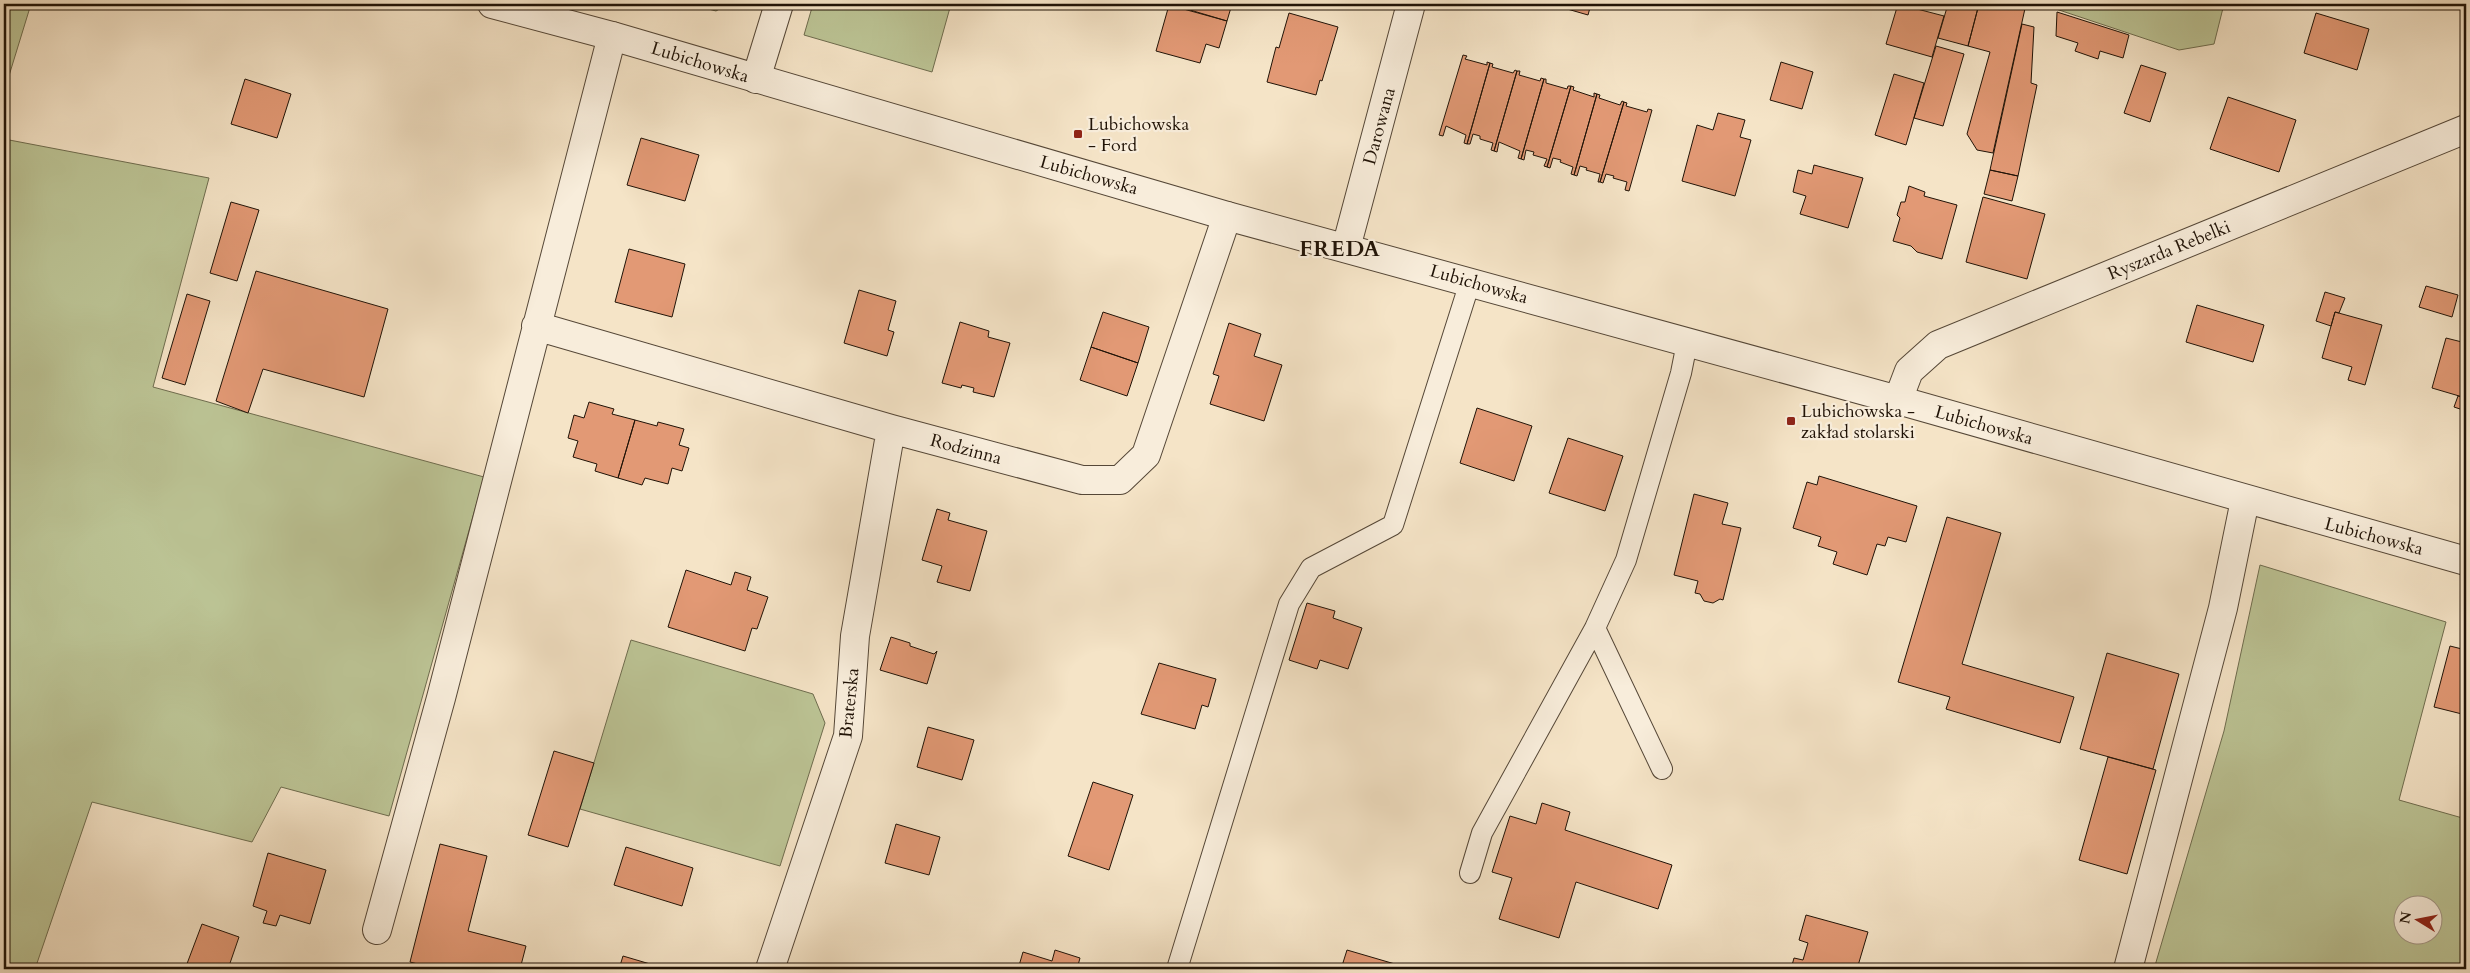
<svg xmlns="http://www.w3.org/2000/svg" width="2470" height="973" viewBox="0 0 2470 973" font-family="Cardo,serif">
<style>
.green{fill:#bcc495;stroke:#6e6c4e;fill-rule:evenodd}
.building{fill:#e29975;stroke:#201307}
.lines{fill:none;stroke-linecap:round;stroke-linejoin:round}
.service-casing{stroke:#554737;stroke-width:22}
.minor-casing{stroke:#554737;stroke-width:30}
.tertiary-casing{stroke:#554737;stroke-width:30}
.service{stroke:#f8eddb;stroke-width:20}
.minor{stroke:#f8eddb;stroke-width:28}
.tertiary{stroke:#f8eddb;stroke-width:28}
.poi-dot{fill:#8f2418;stroke:#f8eddb;stroke-width:2}
.labels{text-anchor:middle;stroke-width:4.5;stroke-linejoin:round;paint-order:stroke}
.street-label{font-size:18px;fill:#201307;stroke:#f8eddb}
.poi-label{font-size:18px;fill:#201307;stroke:#f8eddb;text-anchor:start}
.district-label{font-size:22px;font-weight:bold;letter-spacing:1px;fill:#201307;stroke:#f8eddb}
</style>
<rect width="100%" height="100%" fill="#f5e4c7"/>
<filter id="stains"><feTurbulence type="fractalNoise" baseFrequency=".004" numOctaves="4"/><feColorMatrix values="0 0 0 0 .2 0 0 0 0 .09 0 0 0 0 .02 0 0 0 .5 -.17"/></filter>
<radialGradient id="worn" r=".72"><stop offset=".6" stop-color="#630" stop-opacity="0"/><stop offset="1" stop-color="#630" stop-opacity=".3"/></radialGradient>
<path class="green" d="M 4,4 L 31,4 L 4,92 Z
M 690,4 L 728,4 L 716,11 Z
M 813,4 L 951,4 L 932,72 L 804,35 Z
M 2054,4 L 2224,4 L 2214,44 L 2179,50 L 2053,8 Z
M 4,139 L 209,178 L 153,387 L 484,477 L 389,816 L 281,787 L 252,842 L 92,802 L 35,969 L 4,969 Z
M 2260,565 L 2446,622 L 2399,800 L 2466,819 L 2466,969 L 2154,969 L 2224,731 ZM 2402,906 L 2432,906 L 2432,936 L 2402,936 Z
M 631,640 L 813,694 L 825,723 L 780,866 L 580,809 Z"/>
<path class="building" d="M 1170,4 L 1232,4 L 1227,21 Z
M 1550,4 L 1591,4 L 1588,15 Z
M 1898,4 L 1944,16 L 1932,57 L 1886,44 Z
M 1948,4 L 1979,4 L 1968,46 L 1938,38 Z
M 1979,4 L 2026,4 L 1993,153 L 1977,150 L 1967,134 L 1990,52 L 1968,46 Z
M 1169,5 L 1227,21 L 1219,48 L 1206,44 L 1200,63 L 1156,51 Z
M 2057,12 L 2129,35 L 2123,58 L 2100,51 L 2098,59 L 2075,51 L 2078,43 L 2056,36 Z
M 1289,13 L 1338,27 L 1322,81 L 1320,80 L 1316,95 L 1267,82 L 1276,47 L 1279,48 Z
M 2316,13 L 2369,29 L 2357,70 L 2304,53 Z
M 2022,24 L 2034,27 L 2031,83 L 2037,85 L 2018,176 L 1990,170 Z
M 1936,46 L 1964,54 L 1943,126 L 1914,118 Z
M 1463,55 L 1467,56 L 1465,59 L 1487,65 L 1487,62 L 1490,63 L 1467,144 L 1464,143 L 1466,135 L 1446,126 L 1443,136 L 1439,135 Z
M 1781,62 L 1813,72 L 1802,109 L 1770,100 Z
M 1490,63 L 1493,64 L 1492,67 L 1513,73 L 1515,70 L 1517,71 L 1494,151 L 1491,150 L 1493,143 L 1480,139 L 1480,136 L 1473,134 L 1470,144 L 1467,144 Z
M 2141,65 L 2166,73 L 2150,122 L 2124,113 Z
M 1517,71 L 1520,71 L 1519,75 L 1540,81 L 1541,78 L 1544,79 L 1521,159 L 1518,158 L 1520,151 L 1499,142 L 1497,152 L 1494,151 Z
M 1894,74 L 1924,83 L 1906,145 L 1875,135 Z
M 245,79 L 291,94 L 277,138 L 231,124 Z
M 1544,79 L 1546,79 L 1546,83 L 1567,89 L 1568,86 L 1571,86 L 1547,167 L 1544,166 L 1547,159 L 1533,155 L 1534,152 L 1526,150 L 1524,160 L 1521,159 Z
M 1571,86 L 1574,87 L 1573,90 L 1594,97 L 1594,93 L 1597,94 L 1574,175 L 1571,174 L 1573,167 L 1560,162 L 1561,160 L 1553,158 L 1550,168 L 1547,167 Z
M 1597,94 L 1600,95 L 1599,98 L 1620,105 L 1622,101 L 1624,102 L 1600,182 L 1598,182 L 1600,174 L 1586,170 L 1587,168 L 1580,166 L 1577,176 L 1574,175 Z
M 2228,97 L 2296,120 L 2279,172 L 2210,149 Z
M 1624,102 L 1627,103 L 1626,106 L 1647,112 L 1648,109 L 1652,110 L 1629,191 L 1625,190 L 1627,182 L 1613,178 L 1614,176 L 1606,174 L 1603,183 L 1600,182 Z
M 1718,113 L 1745,120 L 1740,137 L 1751,140 L 1735,196 L 1682,181 L 1697,125 L 1713,130 Z
M 641,138 L 699,155 L 685,201 L 627,185 Z
M 1814,165 L 1863,178 L 1848,228 L 1800,214 L 1806,196 L 1793,192 L 1798,170 L 1812,174 Z
M 1990,170 L 2018,176 L 2012,201 L 1984,194 Z
M 1909,186 L 1925,192 L 1924,196 L 1957,205 L 1942,259 L 1917,252 L 1911,246 L 1893,241 L 1900,218 L 1897,215 L 1901,202 L 1905,202 Z
M 1983,197 L 2045,214 L 2027,279 L 1966,262 Z
M 231,202 L 259,210 L 237,281 L 210,273 Z
M 629,249 L 685,264 L 672,317 L 615,302 Z
M 256,271 L 388,309 L 364,397 L 263,369 L 248,413 L 216,401 Z
M 2426,286 L 2458,295 L 2452,317 L 2419,307 Z
M 859,290 L 896,301 L 888,330 L 894,332 L 887,356 L 844,343 Z
M 2325,292 L 2345,298 L 2339,313 L 2335,312 L 2331,326 L 2316,321 Z
M 187,294 L 210,301 L 185,385 L 162,378 Z
M 2197,305 L 2264,325 L 2253,362 L 2186,342 Z
M 1103,312 L 1149,327 L 1138,363 L 1091,347 Z
M 2335,312 L 2382,325 L 2365,385 L 2348,380 L 2352,367 L 2322,358 Z
M 960,322 L 989,331 L 988,337 L 1010,343 L 994,397 L 973,392 L 974,388 L 962,385 L 961,388 L 942,383 Z
M 1229,323 L 1261,334 L 1254,356 L 1282,365 L 1264,421 L 1210,404 L 1219,376 L 1213,374 Z
M 2446,338 L 2466,343 L 2466,398 L 2432,388 Z
M 1091,347 L 1138,363 L 1127,396 L 1080,380 Z
M 2458,396 L 2466,398 L 2466,411 L 2454,407 Z
M 589,402 L 614,409 L 612,414 L 635,420 L 618,478 L 595,471 L 597,464 L 573,457 L 578,441 L 568,438 L 574,415 L 584,418 Z
M 1477,408 L 1532,426 L 1514,481 L 1460,463 Z
M 635,420 L 657,426 L 658,422 L 684,429 L 679,445 L 689,448 L 682,471 L 672,468 L 668,484 L 645,478 L 642,485 L 618,478 Z
M 1568,438 L 1623,456 L 1605,511 L 1549,493 Z
M 1819,476 L 1917,506 L 1906,542 L 1888,537 L 1885,546 L 1877,544 L 1867,575 L 1833,564 L 1837,552 L 1818,546 L 1821,537 L 1793,528 L 1807,482 L 1817,485 Z
M 1694,494 L 1728,503 L 1722,524 L 1741,528 L 1723,600 L 1720,599 L 1713,603 L 1704,601 L 1700,594 L 1695,593 L 1698,581 L 1674,575 Z
M 937,509 L 950,513 L 948,520 L 987,531 L 970,591 L 937,582 L 942,566 L 922,560 Z
M 1947,517 L 2001,533 L 1962,664 L 2074,697 L 2060,743 L 1946,709 L 1950,697 L 1898,682 Z
M 686,570 L 731,585 L 735,572 L 751,577 L 747,590 L 768,597 L 757,629 L 752,628 L 745,651 L 668,627 Z
M 1307,603 L 1335,611 L 1333,618 L 1362,628 L 1348,669 L 1320,660 L 1317,669 L 1289,660 Z
M 891,637 L 910,643 L 910,646 L 934,654 L 937,651 L 927,684 L 880,670 Z
M 2450,646 L 2466,650 L 2466,715 L 2434,707 Z
M 2107,653 L 2179,674 L 2153,769 L 2080,749 Z
M 1159,663 L 1216,679 L 1208,707 L 1202,705 L 1195,729 L 1141,714 Z
M 928,727 L 974,740 L 962,780 L 917,767 Z
M 554,751 L 594,763 L 568,847 L 528,835 Z
M 2108,757 L 2156,770 L 2127,874 L 2079,860 Z
M 1093,782 L 1133,795 L 1109,870 L 1068,856 Z
M 1542,803 L 1570,812 L 1565,830 L 1672,865 L 1658,909 L 1576,882 L 1559,938 L 1499,919 L 1512,878 L 1492,872 L 1510,816 L 1536,824 Z
M 896,824 L 940,837 L 929,875 L 885,863 Z
M 440,844 L 487,856 L 468,931 L 526,946 L 520,969 L 437,969 L 410,962 Z
M 626,847 L 693,868 L 682,906 L 614,885 Z
M 268,853 L 326,870 L 310,924 L 280,915 L 276,926 L 263,923 L 267,911 L 253,906 Z
M 1806,915 L 1868,932 L 1857,969 L 1791,969 L 1794,958 L 1803,960 L 1808,943 L 1799,940 Z
M 202,924 L 239,937 L 228,969 L 185,969 Z
M 1055,950 L 1080,958 L 1077,969 L 1018,969 L 1023,952 L 1052,961 Z
M 1347,950 L 1412,969 L 1341,969 Z
M 623,956 L 667,969 L 619,969 Z"/>
<g class="lines">
<defs>
<path id="service" d="M 1595,628 L 1662,769
M 1470,873 L 1482,833 L 1595,628 L 1626,560 L 1681,373 L 1687,343
M 1177,969 L 1289,604 L 1311,568 L 1393,525 L 1470,282"/>
<path id="minor" d="M 756,79 L 779,4
M 1346,248 L 1411,4
M 536,326 L 891,429 L 1082,480 L 1120,480 L 1146,455 L 1227,216
M 1898,400 L 1909,371 L 1938,345 L 2466,129
M 377,930 L 441,698 L 612,36
M 770,969 L 848,736 L 855,636 L 891,429
M 2128,969 L 2223,608 L 2245,500"/>
<path id="tertiary" d="M 492,4 L 612,36 L 1227,216 L 1898,400 L 2466,561"/>
</defs>
<use href="#service" class="service-casing"/>
<use href="#minor" class="minor-casing"/>
<use href="#tertiary" class="tertiary-casing"/>
<use href="#service" class="service"/>
<use href="#minor" class="minor"/>
<use href="#tertiary" class="tertiary"/>
</g>
<g class="poi-dot">
<rect x="1073" y="129" width="10" height="10" rx="2.5"/>
<rect x="1786" y="416" width="10" height="10" rx="2.5"/>
</g>
<g class="labels">
<g class="street-label">
<text transform="translate(700 62) rotate(17)" y="6">Lubichowska</text>
<text transform="translate(1379 126) rotate(-75)" y="6">Darowana</text>
<text transform="translate(1089 175) rotate(16)" y="6">Lubichowska</text>
<text transform="translate(2169 250) rotate(-22)" y="6">Ryszarda Rebelki</text>
<text transform="translate(1479 284) rotate(16)" y="6">Lubichowska</text>
<text transform="translate(1984 425) rotate(16)" y="6">Lubichowska</text>
<text transform="translate(966 449) rotate(15)" y="6">Rodzinna</text>
<text transform="translate(2374 536) rotate(15)" y="6">Lubichowska</text>
<text transform="translate(849 703) rotate(-84)" y="6">Braterska</text>
</g>
<g class="poi-label">
<text x="1088" y="130">Lubichowska<tspan x="1088" dy="21">- Ford</tspan></text>
<text x="1801" y="417">Lubichowska -<tspan x="1801" dy="21">zakład stolarski</tspan></text>
</g>
<g class="district-label">
<text x="1340" y="256">FREDA</text>
</g>
</g>
<rect width="2470" height="973" fill="none" stroke="#f5e4c7" stroke-width="20"/>
<rect x="5" y="5" width="2460" height="963" fill="none" stroke="#201307" stroke-width="2.5"/>
<rect x="10" y="10" width="2450" height="953" fill="none" stroke="#201307"/>
<g transform="translate(2418 920) rotate(280)"><circle r="24" fill="#f8eddb" stroke="#a29686"/>
<path d="M0-4L9 19L0 12L-9 19Z" fill="#8f2418"/>
<text y="-8" font-size="14" font-weight="bold" text-anchor="middle" fill="#201307">N</text>
</g>
<rect width="100%" height="100%" filter="url(#stains)"/>
<rect width="100%" height="100%" fill="url(#worn)"/>
</svg>
